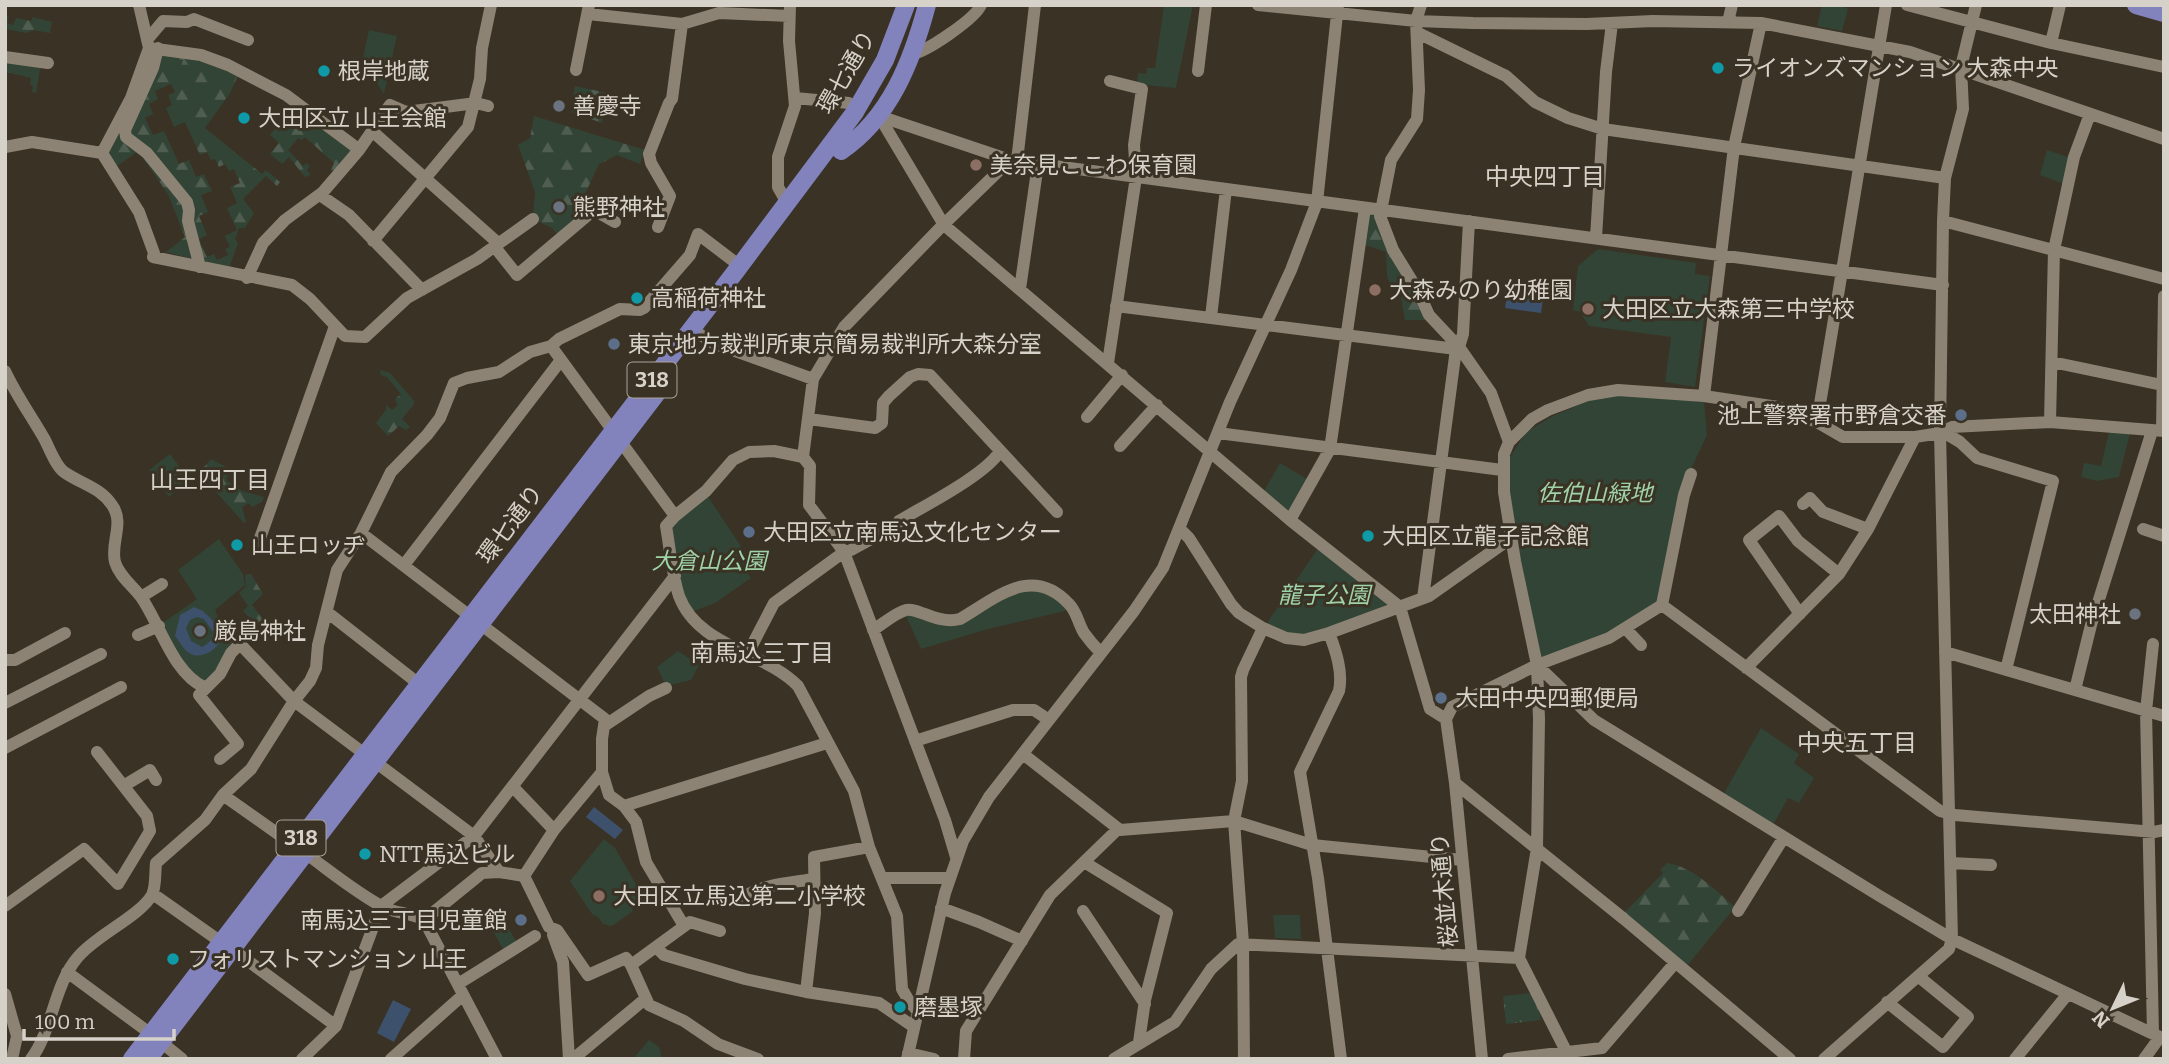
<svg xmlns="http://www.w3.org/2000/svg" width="2169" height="1064" viewBox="0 0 2169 1064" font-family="Bitter,'Noto Sans JP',serif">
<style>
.grass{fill:url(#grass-tufts)}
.forest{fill:url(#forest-firs);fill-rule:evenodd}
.cemetery{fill:url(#cemetery-stones)}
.green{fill:#324435}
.water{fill:#3e516c;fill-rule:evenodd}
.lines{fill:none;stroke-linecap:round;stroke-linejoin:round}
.minor{stroke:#8d8374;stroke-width:12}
.major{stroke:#8283bd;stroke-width:18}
.culture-dot{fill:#0f9aa8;stroke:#3a3224;stroke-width:2.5}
.worship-dot{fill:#6b7280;stroke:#3a3224;stroke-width:2.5}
.education-dot{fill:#8d6e63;stroke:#3a3224;stroke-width:2.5}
.service-dot{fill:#5c6f8a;stroke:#3a3224;stroke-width:2.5}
.labels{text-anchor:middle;stroke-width:6;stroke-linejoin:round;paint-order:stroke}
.shield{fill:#3a3224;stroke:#a8a298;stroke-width:2}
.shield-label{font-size:21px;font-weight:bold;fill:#d7d2c9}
.poi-label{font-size:23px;fill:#d7d2c9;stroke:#3a3224;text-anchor:start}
.street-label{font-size:23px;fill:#d7d2c9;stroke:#3a3224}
.park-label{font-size:23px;font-style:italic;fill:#9fd2a7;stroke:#3a3224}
.neighbourhood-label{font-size:24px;fill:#d7d2c9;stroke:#3a3224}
</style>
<defs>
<pattern id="grass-tufts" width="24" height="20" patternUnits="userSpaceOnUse" patternTransform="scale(1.75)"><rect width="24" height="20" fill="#324435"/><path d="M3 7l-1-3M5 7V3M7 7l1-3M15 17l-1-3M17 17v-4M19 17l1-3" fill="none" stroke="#4f5e51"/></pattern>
<pattern id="forest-firs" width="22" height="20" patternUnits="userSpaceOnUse" patternTransform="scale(1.75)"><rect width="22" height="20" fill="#324435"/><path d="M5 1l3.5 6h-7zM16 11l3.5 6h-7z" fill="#4f5e51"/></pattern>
<pattern id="cemetery-stones" width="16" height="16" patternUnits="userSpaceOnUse" patternTransform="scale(1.75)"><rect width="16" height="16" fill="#324435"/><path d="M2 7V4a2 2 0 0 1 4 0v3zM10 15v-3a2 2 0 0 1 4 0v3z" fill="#4f5e51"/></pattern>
</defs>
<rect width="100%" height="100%" fill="#3a3224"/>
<path class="grass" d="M 1531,993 L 1540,1011 L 1541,1020 L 1506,1024 L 1503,996 Z"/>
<path class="forest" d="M 5,15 L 9,17 L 7,23 L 13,25 L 16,18 L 31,21 L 33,17 L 52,22 L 50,33 L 33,30 L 27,33 L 5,29 Z
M 160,50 L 202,57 L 239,73 L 230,93 L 205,128 L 262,174 L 266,170 L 280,182 L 277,186 L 266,176 L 243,199 L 254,213 L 245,228 L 239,228 L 235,239 L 238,243 L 229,268 L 166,252 L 185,237 L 168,194 L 138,151 L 116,167 L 105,152 ZM 171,84 L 175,92 L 168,95 L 172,105 L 166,108 L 174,127 L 185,122 L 200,155 L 207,152 L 211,160 L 215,159 L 219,167 L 225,164 L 229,171 L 234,169 L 240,183 L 230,187 L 237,203 L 227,208 L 237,230 L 225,236 L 230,247 L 225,249 L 228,255 L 217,260 L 214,254 L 207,257 L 199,239 L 207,235 L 199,216 L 208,212 L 201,195 L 212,191 L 204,174 L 196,177 L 189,160 L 179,164 L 164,131 L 153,135 L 145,118 L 153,114 L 149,104 L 158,99 L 155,91 Z
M 9,62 L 40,68 L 36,93 L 32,92 L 33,86 L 30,84 L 31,78 L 6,72 L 6,65 Z
M 293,106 L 356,154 L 337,175 L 331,170 L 334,163 L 305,137 L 302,140 L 298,138 L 288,150 L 303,166 L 307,163 L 310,166 L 307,170 L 311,175 L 305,177 L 289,157 L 282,164 L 270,154 L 279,143 L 270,135 Z
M 534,116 L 645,150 L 640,164 L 617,155 L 599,164 L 585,194 L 584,212 L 559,236 L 552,228 L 533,219 L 535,192 L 518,145 L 530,138 Z
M 1367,212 L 1374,213 L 1428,320 L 1405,320 L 1399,285 L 1390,283 L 1387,276 L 1386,252 L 1363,244 Z
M 380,370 L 390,373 L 415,402 L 402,419 L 410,427 L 406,430 L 399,426 L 388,436 L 376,423 L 386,410 L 386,405 L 392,410 L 398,405 L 395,399 L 401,394 L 387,377 L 381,375 Z
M 211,459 L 230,469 L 226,480 L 242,491 L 264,497 L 262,502 L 252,507 L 249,503 L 242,507 L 246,522 L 244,523 L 199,473 Z
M 251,574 L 263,594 L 252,605 L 263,619 L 256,625 L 243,611 L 248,606 L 239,593 L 246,586 L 245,575 Z
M 1667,863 C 1695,868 1714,889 1735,907 L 1687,966 L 1624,913 L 1663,873 L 1660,870 Z"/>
<path class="cemetery" d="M 575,86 L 607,93 L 602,123 L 571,112 Z"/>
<path class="green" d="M 1164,5 L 1193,5 L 1176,88 L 1145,85 L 1137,82 L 1138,73 L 1146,74 L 1147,68 L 1155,68 Z
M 1822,5 L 1840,5 L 1848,9 L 1842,31 L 1817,26 Z
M 369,30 L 397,36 L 384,94 L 370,73 L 361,67 Z
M 161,56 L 183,60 L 178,76 L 157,68 Z
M 2047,150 L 2071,158 L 2064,184 L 2040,175 Z
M 1598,249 L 1696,263 L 1695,274 L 1710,276 L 1695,387 L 1665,382 L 1671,337 L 1589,326 L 1580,312 L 1573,310 L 1578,266 Z
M 1609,392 L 1704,401 L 1707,435 L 1691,469 L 1661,601 L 1625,627 L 1538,660 L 1502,470 L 1526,432 L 1551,417 Z
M 2109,432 L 2130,433 L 2119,477 L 2097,481 L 2081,477 L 2084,463 L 2101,466 Z
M 170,454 L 186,475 L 186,481 L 169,497 L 149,470 Z
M 1280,463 L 1307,479 L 1288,513 L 1263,493 Z
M 707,495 L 752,563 L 744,569 L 751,578 L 715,603 L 694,611 L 682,595 L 668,527 Z
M 219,539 L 243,574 L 245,585 L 215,610 L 222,628 L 235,644 L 204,687 L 179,658 L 161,624 L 197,599 L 178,570 Z
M 1319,547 L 1389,604 C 1364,614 1312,642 1287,634 C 1280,631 1273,627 1267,623 Z
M 1025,590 L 1043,590 L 1066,607 L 1065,611 L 988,629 L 921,649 L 905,614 L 911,614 L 936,623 Z
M 678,651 L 699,665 L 691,680 L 666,686 L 657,667 Z
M 1761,728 L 1799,754 L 1794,763 L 1814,778 L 1799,803 L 1788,798 L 1773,825 L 1723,795 Z
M 604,839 L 615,848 L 644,898 L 634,905 L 632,912 L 612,926 L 603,924 L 598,917 L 592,914 L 570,881 Z
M 501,915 L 517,943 L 504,951 L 489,924 Z
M 1273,915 L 1300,915 L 1301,939 L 1275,938 Z
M 649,1040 L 659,1047 L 662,1059 L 633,1059 Z"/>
<path class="water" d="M 1508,289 L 1544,294 L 1541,313 L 1505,308 Z
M 194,607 L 203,611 L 221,629 C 221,631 221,640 220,641 C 216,651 200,659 191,654 C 184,651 180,642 175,636 L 180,615 ZM 197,617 L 204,619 L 213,632 C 213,640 209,643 202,647 L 191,641 L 186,628 L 190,620 Z
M 594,807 L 623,830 L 615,839 L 586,817 Z
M 393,1000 L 411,1009 L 394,1042 L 377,1033 Z"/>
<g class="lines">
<path class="minor" d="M 1258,5 L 1416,21 L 1473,23 L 1587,24 L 1653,21 L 1761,23 L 1910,52 L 2164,139
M 1421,5 L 1416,21 L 1419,90 L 1417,119 L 1391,160 L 1380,216 L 1393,250 L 1417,289 L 1429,315 L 1459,347 L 1491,393 L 1509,442
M 1907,5 L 2051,43 L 2164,67
M 588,14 L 682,24 L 719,13 L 789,16
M 1728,22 L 1732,5
M 1418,33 L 1506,76 L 1535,102 L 1568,118 L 1603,129 L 1945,178
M 147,40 L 163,21 L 187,22 L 194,19 L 248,40
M 2051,43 L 2060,5
M 149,48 L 201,55 L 228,65 L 286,95 L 353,145
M 158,48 L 153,68 L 125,130 L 126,137 L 147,153 L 187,202 L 189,210 L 188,221 L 200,267
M 912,54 C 926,52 975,19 981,5
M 5,57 L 48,63
M 576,70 L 589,5
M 1198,71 L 1206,5
M 795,98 L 849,103
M 372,131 L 498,243
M 5,147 L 32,142 L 102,153 L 139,212 L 154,253 L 153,257 L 292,285 L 310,299 L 345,336 L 365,337 L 407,298 L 477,259 L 533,219
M 102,153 L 131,98 L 149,48 L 139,5
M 1017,161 L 1035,5
M 320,195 L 349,215 L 422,290
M 787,203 L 778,187 L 778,157 L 795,106 L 789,41 L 790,5
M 1943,221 L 2164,279
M 658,227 L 670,196 L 651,163 L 649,154 L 669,103 L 672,99 L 682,24
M 1596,238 L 1606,72 L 1612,23
M 373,241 L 468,127 L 480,79 L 482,48 L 491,5
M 494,246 L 517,275 L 594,210 L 615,222
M 247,278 L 263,243 L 285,220 L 323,192 L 359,150 L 390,105 L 406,112 L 476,103 L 488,106
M 1020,289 L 1038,164
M 1116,306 L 1456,349
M 1211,317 L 1226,189
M 701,335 L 713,343 L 813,379
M 551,346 L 675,516 L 666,526 C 670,549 672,574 679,596 C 698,647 764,651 798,686 L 854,791 L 869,847 L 897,916 L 902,989 L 909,1001 L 918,1012
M 2052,362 L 2162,385
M 1108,363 L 1136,177 L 1134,145 L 1142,89 L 1110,81
M 5,371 C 16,395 32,417 45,440 C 50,450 56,466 64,472 C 81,484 100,487 112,505 C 125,523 110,543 115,562 C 119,576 133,586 141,597 C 160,624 173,673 204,687
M 1704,396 L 1734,147 L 1761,23
M 1087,417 L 1122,375
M 809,419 L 875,428 L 882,423 L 883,403 L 889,396 L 910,377 L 918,374 L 930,375 L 1057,512
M 1817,422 L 1886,5
M 2050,422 L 2054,250 L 2074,157 L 2090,114
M 2162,431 L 2164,296
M 1218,433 L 1502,470
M 1940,433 L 1945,433 L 1960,442 L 1977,458 L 2053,481 L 2006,670
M 1120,446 L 1157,405
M 1803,504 L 1810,498 L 1823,512 L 1868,529
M 675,516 L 706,491 L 733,460 L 749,452 L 774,451 L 803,457
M 1290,520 L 1330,449 L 1365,208
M 1180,529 L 1189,538 L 1231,604 L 1239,613 L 1263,628 L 1286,638 L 1304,640 L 1329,633 L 1429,596 L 1511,538
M 2143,529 L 2164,536
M 361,533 L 605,719 L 602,739 L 602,772 L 609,795 L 624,806 L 636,822 L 646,862 L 684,926
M 259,541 L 335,326
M 404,565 L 561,360
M 141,597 L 162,584
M 1423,598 L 1456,349 L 1459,347 L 1463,334 L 1469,221
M 1662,605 L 1940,811 L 1955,815 L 2154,832 L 2164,830
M 327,612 L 419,684
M 1800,614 L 1749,540 L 1779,516 L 1798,541 L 1839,574
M 1626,629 L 1641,645
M 873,630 C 883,624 895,613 906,610 C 918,607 937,625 960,619 C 996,598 1032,564 1069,604 C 1077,612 1078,623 1084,633 C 1089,640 1095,647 1101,653
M 1329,633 C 1336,651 1343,672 1339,691 L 1300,772 L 1318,878 L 1341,1059
M 138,635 L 159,626
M 2153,644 L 2146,711 L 2153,1034
M 1945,652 L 2164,716
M 748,653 L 774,603 L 844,552 L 851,550 L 897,525 L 899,521 C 924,506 987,474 1000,451
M 5,660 L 15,660 L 65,633
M 1537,665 L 1594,720 L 1878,895 L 1952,939 L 2164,1039
M 1746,668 L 1839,574 L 1868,529 L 1915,437
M 2075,690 L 2091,625 L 2152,431
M 5,703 L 101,654
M 1446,719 L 1430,709 L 1400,607 L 1290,520 L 944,225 L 879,116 L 1010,160 L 1943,285
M 1446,719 L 1452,707 L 1537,665 L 1609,638 L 1662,605 L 1684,495 L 1691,474
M 1446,719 L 1455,783 L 1482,1059
M 604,726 L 649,696 L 666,688
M 915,741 L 1013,710 L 1034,710 L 1049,720
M 5,748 L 121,687
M 1023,754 L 1120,830 L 1234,821 L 1312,845 L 1462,860
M 220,759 L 238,744 L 199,695 L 220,674 L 231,653 L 240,644 L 294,701 L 474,836 L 499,872
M 602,772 L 554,830 L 524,876 L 549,927 L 557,930 L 588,975 L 626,958 L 631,965
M 1455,783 L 1624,919 L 1790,1059
M 125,785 L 150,770 L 156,780
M 513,787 L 554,830
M 223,795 L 295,846
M 624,806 L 827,743
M 305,853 C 330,871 355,892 383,907 C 397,914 410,912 424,920
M 956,857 L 945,820 L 844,552 L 809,505 L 810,466 L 803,457 L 813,379 L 844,327 L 940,228 L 1010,160
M 1084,862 L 1167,913 L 1145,1000 L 1139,1042
M 1951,863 L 1991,865
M 882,878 L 949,878
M 153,894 L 221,942
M 742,898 C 763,884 789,883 814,879
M 5,906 L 84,849 L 118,884 L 150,831 L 147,816 L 97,752
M 941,908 L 979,922 L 1022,941
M 1083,911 L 1145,1004
M 1738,911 L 1784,837
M 720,931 L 690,922 L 631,965 L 649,1005 L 684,1021 L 718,1044 L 758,1059
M 553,935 L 563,962 L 569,1059
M 656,947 L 664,955 L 745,979 L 806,992 L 879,1003 L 914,1027
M 232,949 L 336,1026
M 67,972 L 151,1034
M 458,984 L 535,936
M 806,992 L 815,913 L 814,857 L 869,847
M 5,994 L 17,1036 L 12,1059
M 1887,1002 L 1943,1047 L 1968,1017 L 1918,976
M 161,1042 L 182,1059
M 908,1053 L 934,1059
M 31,1059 C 52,1032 54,984 78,957 C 96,935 139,917 152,895 C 156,887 155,872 156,863 L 205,820 L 223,795 L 251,769 L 294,701 L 310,681 L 316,668 L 318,645 L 337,570 L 361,533 L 391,472 L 427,435 L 440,418 L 454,383 L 467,378 L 499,372 L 530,352 L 551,346 L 559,339 L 620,309 L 640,310 L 644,308 L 690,255 L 698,234 L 740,266
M 302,1059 L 336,1026 L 381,906 L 474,836 L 675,576
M 391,1059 L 463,995
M 497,1059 L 424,920 L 482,873 L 499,872 L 524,876
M 573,1059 L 645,999
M 907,1059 L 945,893 L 963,841 L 989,797 L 1134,611 L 1163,568 L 1230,402 L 1291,270 L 1317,202 L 1338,5
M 964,1059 L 966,1031 L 1050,895 L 1118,829
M 1114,1059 L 1175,1022 L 1211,969 L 1238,944 L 1519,958
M 1244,1059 L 1243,943 L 1234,821 L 1242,781 L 1241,677 L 1243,670 L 1263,628
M 1508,1059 L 1602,1048 L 1675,963
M 1567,1059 L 1566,1051 L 1519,958 L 1537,848 L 1539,719 L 1537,665 L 1515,561 L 1504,492 L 1504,454 L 1509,442 L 1532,419 L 1548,410 L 1588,395 L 1618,390 L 1704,396 L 1778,407 L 1817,422 L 1843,437 L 1915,437 L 1940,433 L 1952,427 L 2050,422 L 2164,431
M 1824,1059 L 1949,949 L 1952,939 L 1940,433 L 1943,221 L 1945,178 L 1963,109 L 1961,67 L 1976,5
M 2015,1059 L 2067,995
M 2144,1059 L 2160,1037"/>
<path class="major" d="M 2136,5 L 2164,13
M 841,151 C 890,118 912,61 927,5
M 132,1059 L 736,271 L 855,112 L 885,60 L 906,5
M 148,1059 L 660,389"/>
</g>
<g class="culture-dot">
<circle cx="1718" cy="68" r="7"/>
<circle cx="324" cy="71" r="7"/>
<circle cx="244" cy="118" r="7"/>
<circle cx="637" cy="298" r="7"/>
<circle cx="1368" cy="536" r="7"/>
<circle cx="237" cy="545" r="7"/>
<circle cx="365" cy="854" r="7"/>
<circle cx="173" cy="959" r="7"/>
<circle cx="900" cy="1007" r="7"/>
</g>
<g class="worship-dot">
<circle cx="559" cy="106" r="7"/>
<circle cx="559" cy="207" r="7"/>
<circle cx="2135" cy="614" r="7"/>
<circle cx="200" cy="631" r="7"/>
</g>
<g class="education-dot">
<circle cx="976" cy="165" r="7"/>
<circle cx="1375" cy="290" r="7"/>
<circle cx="1588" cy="309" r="7"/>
<circle cx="599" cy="896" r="7"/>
</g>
<g class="service-dot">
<circle cx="614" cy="344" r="7"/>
<circle cx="1961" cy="415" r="7"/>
<circle cx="749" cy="532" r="7"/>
<circle cx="1441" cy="698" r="7"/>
<circle cx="521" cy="920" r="7"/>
</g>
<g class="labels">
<g class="shield">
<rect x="627.5" y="362.5" width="49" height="35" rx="5"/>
<rect x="276.5" y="820.5" width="49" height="35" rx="5"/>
</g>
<g class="shield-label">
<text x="652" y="387">318</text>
<text x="301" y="845">318</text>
</g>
<g class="poi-label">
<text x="1732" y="76">ライオンズマンション 大森中央</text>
<text x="338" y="79">根岸地蔵</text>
<text x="573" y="114">善慶寺</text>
<text x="258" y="126">大田区立 山王会館</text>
<text x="990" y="173">美奈見ここわ保育園</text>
<text x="573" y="215">熊野神社</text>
<text x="1389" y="298">大森みのり幼稚園</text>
<text x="651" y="306">高稲荷神社</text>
<text x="1602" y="317">大田区立大森第三中学校</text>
<text x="628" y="352">東京地方裁判所東京簡易裁判所大森分室</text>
<text x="1947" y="423" text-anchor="end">池上警察署市野倉交番</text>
<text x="763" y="540">大田区立南馬込文化センター</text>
<text x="1382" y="544">大田区立龍子記念館</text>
<text x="251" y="553">山王ロッヂ</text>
<text x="2121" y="622" text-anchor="end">太田神社</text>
<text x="214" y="639">厳島神社</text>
<text x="1455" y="706">大田中央四郵便局</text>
<text x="379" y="862">NTT馬込ビル</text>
<text x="613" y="904">大田区立馬込第二小学校</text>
<text x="507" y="928" text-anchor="end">南馬込三丁目児童館</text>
<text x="187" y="967">フォリストマンション 山王</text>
<text x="914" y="1015">磨墨塚</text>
</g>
<g class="street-label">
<text transform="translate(846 72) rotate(-60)" y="8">環七通り</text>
<text transform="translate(510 524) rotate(-53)" y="8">環七通り</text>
<text transform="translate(1444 890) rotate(-95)" y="8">桜並木通り</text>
</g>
<g class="park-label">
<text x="1595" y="501">佐伯山緑地</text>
<text x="709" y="569">大倉山公園</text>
<text x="1324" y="603">龍子公園</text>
</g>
<g class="neighbourhood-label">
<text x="1545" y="185">中央四丁目</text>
<text x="210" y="488">山王四丁目</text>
<text x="762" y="661">南馬込三丁目</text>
<text x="1857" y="751">中央五丁目</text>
</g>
</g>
<rect width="2169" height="1064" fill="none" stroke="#d7d2c9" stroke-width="14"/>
<g transform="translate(2113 1008) rotate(227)" stroke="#3a3224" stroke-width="5" paint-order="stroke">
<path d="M0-5L12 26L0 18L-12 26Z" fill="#d7d2c9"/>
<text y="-10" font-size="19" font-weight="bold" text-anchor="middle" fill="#d7d2c9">N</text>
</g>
<path d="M24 1029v10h150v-10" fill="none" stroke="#d7d2c9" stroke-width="3.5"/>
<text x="35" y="1029" font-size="21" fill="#d7d2c9" stroke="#3a3224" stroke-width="5" paint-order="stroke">100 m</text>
</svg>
